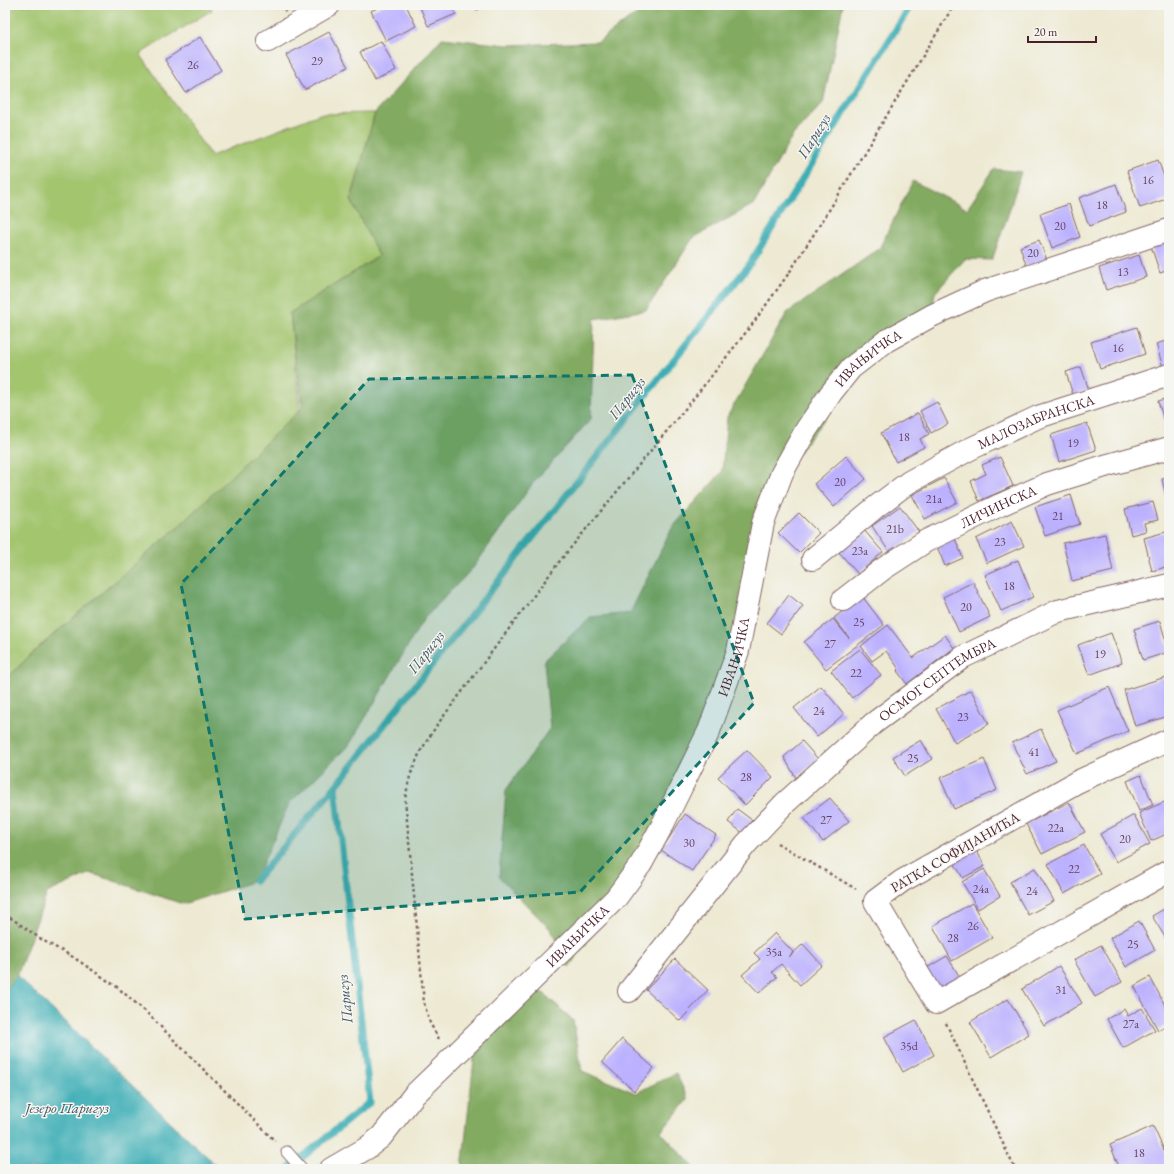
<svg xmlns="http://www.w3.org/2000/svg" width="1174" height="1174" viewBox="0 0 1174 1174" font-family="'EB Garamond',serif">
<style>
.green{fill:#a3c56e;stroke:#76724c}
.forest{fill:#82aa61;stroke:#666446}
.water{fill:#3daeb6;stroke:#446670}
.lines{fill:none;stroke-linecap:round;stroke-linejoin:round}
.stream{stroke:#3daeb6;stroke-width:7}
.building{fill:#bcb1fe}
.lane-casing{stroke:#836665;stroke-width:13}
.street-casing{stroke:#836665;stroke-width:24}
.path{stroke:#836665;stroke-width:2.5;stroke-dasharray:3 3;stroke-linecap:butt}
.lane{stroke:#fff;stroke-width:11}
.street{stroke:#fff;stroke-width:22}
.marked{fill:#0f766e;fill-opacity:0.2;stroke:#0f766e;stroke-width:3;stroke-dasharray:8 5;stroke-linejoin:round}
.labels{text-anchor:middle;stroke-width:3;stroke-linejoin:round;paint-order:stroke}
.number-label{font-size:12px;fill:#664460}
.street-label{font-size:14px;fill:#4a1f2b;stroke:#f6f6f2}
.water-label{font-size:15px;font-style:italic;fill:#455863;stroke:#f6f6f2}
</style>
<rect width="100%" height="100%" fill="#f6f6f2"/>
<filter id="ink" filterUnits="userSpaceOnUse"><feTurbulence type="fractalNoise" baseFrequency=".025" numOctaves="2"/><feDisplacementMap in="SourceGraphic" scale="8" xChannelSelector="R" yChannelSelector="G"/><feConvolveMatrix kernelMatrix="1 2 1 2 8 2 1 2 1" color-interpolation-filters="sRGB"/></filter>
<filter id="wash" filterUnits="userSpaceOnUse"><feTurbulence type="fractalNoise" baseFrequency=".012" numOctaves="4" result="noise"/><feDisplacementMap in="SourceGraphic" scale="16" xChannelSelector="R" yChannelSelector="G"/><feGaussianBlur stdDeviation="0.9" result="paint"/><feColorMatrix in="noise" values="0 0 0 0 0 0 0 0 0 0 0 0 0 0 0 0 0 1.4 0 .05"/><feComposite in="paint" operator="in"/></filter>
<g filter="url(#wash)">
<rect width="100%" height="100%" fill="#ede9d2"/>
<path class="green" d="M 5,5 L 210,5 L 212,10 L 140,54 L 211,156 L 320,114 L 375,113 L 351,200 L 379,256 L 290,313 L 300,411 L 180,525 L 37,649 L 5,681 Z"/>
<path class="forest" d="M 648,5 L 843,5 L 823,103 L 793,135 L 754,204 L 693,238 L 646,310 L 594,319 L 591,419 L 533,483 L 473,568 L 423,620 L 350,744 L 289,804 L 255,881 L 183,904 L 90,873 L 47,893 L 17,976 L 5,990 L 5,680 L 29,656 L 180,525 L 302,408 L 290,313 L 379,256 L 351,200 L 375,113 L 442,38 L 507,45 L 598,42 Z
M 994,169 L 1021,172 L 1009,212 L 992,260 L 965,259 L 935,293 L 931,316 L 886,341 L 782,473 L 738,651 L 641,864 L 569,967 L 551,930 L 499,877 L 506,790 L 550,728 L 544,661 L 590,617 L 630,613 L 672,528 L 722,472 L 727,417 L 787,313 L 879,249 L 913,181 L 967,209 Z
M 530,981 L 573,1020 L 582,1071 L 636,1093 L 676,1073 L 688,1099 L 661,1132 L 696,1169 L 462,1169 L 477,1032 Z"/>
<path class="water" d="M 17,976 L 219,1168 L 219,1169 L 5,1169 L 5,990 Z"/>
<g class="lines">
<path class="stream" d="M 255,881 L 335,787 L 749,265 L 911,5
M 288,1169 L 370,1102 L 335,787"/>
</g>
<g id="blocks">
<path class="building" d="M 281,5 L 295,5 L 285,12 Z
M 384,5 L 406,5 L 416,26 L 386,41 L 371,11 Z
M 419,5 L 452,5 L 456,14 L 428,26 Z
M 475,5 L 487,5 L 477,10 Z
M 329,32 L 348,67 L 305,90 L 286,55 Z
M 200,37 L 221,70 L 186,93 L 165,60 Z
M 381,41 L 396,70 L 375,81 L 360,52 Z
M 1158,160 L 1169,190 L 1169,198 L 1140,208 L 1127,171 Z
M 1116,184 L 1126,212 L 1089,226 L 1079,198 Z
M 1069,204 L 1080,237 L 1052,248 L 1040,214 Z
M 1039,240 L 1047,260 L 1027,267 L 1020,247 Z
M 1169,240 L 1169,270 L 1160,273 L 1151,246 Z
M 1139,255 L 1146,277 L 1106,290 L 1099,268 Z
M 1137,327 L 1145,354 L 1100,369 L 1091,342 Z
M 1169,340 L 1169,365 L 1163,367 L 1156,344 Z
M 1081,367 L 1089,390 L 1073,395 L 1066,372 Z
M 1169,398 L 1169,436 L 1158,401 Z
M 937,402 L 948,424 L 931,433 L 920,411 Z
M 918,413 L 929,434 L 920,439 L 924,447 L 896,462 L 881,433 Z
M 1087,423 L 1096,450 L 1059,462 L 1051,435 Z
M 846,456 L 866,479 L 834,507 L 814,484 Z
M 1000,457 L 1013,486 L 979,501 L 971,481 L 986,474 L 982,465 Z
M 1169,465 L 1169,500 L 1167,501 L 1162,479 L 1168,478 L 1165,466 Z
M 944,478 L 957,502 L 925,519 L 912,495 Z
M 1071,495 L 1080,524 L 1045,536 L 1035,507 Z
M 1153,502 L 1158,520 L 1144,523 L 1146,531 L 1131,535 L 1125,509 Z
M 900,506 L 919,532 L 890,553 L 872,526 Z
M 799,513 L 819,533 L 799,553 L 778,533 Z
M 1012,521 L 1024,546 L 987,563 L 976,539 Z
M 863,529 L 883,552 L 858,574 L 838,551 Z
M 1169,531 L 1169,566 L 1152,571 L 1144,538 Z
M 1105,534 L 1113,571 L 1072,581 L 1063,543 Z
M 954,536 L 963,558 L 945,566 L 936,544 Z
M 1018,560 L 1033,597 L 1001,611 L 985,575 Z
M 973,582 L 990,617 L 959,632 L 943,597 Z
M 789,595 L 803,606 L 781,634 L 767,623 Z
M 862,596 L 884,625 L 826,669 L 804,642 L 833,619 L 849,638 L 834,618 Z
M 1160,621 L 1169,652 L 1143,660 L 1134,629 Z
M 888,625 L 913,658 L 945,635 L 954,648 L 907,684 L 897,671 L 899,669 L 886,651 L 872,661 L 861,646 Z
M 1111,633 L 1122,663 L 1089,675 L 1078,645 Z
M 860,649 L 881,675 L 852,698 L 831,671 Z
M 1169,676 L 1169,716 L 1135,726 L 1124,690 Z
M 821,686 L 844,714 L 817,737 L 794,708 Z
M 1109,687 L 1128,731 L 1077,754 L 1057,710 Z
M 971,690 L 989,724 L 955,743 L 936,709 Z
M 1041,729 L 1056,761 L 1027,774 L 1012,743 Z
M 921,740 L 932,759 L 905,776 L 893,757 Z
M 802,741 L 818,759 L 796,778 L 784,757 Z
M 747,750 L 773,777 L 745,805 L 718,777 Z
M 984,759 L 997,790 L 954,809 L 940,778 Z
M 1141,775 L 1153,805 L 1139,811 L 1127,781 Z
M 830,798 L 849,821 L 823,842 L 804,818 Z
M 1169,800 L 1169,833 L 1151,841 L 1139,813 Z
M 1069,802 L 1085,832 L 1042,854 L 1026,824 Z
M 737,809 L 752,820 L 743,833 L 728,822 Z
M 685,814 L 716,835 L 692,871 L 661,850 Z
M 1134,815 L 1150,844 L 1116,862 L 1100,834 Z
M 1084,845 L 1100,874 L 1064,894 L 1048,864 Z
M 975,848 L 985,866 L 963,878 L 953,861 Z
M 1035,868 L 1054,901 L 1028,915 L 1010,882 Z
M 984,869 L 1000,896 L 978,909 L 962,882 Z
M 972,903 L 992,938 L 952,961 L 933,926 Z
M 1169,906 L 1169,941 L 1168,942 L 1152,916 Z
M 1139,921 L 1155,950 L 1126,967 L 1110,938 Z
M 775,933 L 793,952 L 789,957 L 803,944 L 822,965 L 800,985 L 781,964 L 772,972 L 777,977 L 759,993 L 742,975 L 760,959 L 754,953 Z
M 1101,945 L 1122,982 L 1095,997 L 1074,960 Z
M 947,956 L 961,979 L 940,992 L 925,969 Z
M 675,959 L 708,990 L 680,1021 L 646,990 Z
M 1059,966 L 1082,1003 L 1044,1026 L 1022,989 Z
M 1150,977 L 1169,1013 L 1169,1024 L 1158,1030 L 1134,986 Z
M 1008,999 L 1029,1034 L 991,1057 L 970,1022 Z
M 1142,1008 L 1155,1030 L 1123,1048 L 1107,1019 L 1124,1009 L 1128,1016 Z
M 916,1020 L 934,1055 L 903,1072 L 884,1037 Z
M 622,1039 L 654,1068 L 634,1091 L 602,1062 Z
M 1153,1126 L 1169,1161 L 1169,1169 L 1120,1169 L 1110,1145 Z"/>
</g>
</g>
<g filter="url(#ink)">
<use href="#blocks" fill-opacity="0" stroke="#836665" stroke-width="1"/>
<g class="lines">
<defs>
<path id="lane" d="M 287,1152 L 302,1169"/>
<g id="street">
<path d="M 268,41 L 329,5"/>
<path id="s1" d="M 813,559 L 877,506 L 909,482 L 970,449 L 1038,417 L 1169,375"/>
<path id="s2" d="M 843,600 L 883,569 L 926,541 L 1000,505 L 1047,484 L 1108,465 L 1169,448"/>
<path d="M 1169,740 L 1077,782 L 902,881 L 875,901 L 936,1003 L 1169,871"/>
<path id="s3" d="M 629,991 L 746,844 L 784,804 L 874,723 L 963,657 L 1058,611 L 1169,585"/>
<path id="s4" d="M 331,1169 L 367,1148 L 381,1137 L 414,1095 L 441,1069 L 616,898 L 641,864 L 662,826 L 709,731 L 738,651 L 763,523 L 782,473 L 806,430 L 831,393 L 851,368 L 886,341 L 931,316 L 985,291 L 1169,230"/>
</g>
</defs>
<use href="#lane" class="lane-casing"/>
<use href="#street" class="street-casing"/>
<path class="path" d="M 777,843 L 856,889
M 5,914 L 44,941 L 73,957 L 117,987 L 145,1011 L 275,1141
M 946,1023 L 1015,1169
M 439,1039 L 430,1023 L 424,1003 L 405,799 L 410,776 L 420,752 L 437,725 L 559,562 L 694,398 L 751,326 L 789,273 L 828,212 L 954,5"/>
<use href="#lane" class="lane"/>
<use href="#street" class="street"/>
</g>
</g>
<path class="marked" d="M 632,375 L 754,703 L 580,892 L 245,919 L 181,584 L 369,379 Z"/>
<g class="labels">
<g class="number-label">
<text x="317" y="65">29</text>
<text x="193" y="69">26</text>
<text x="1148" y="184">16</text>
<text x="1102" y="209">18</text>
<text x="1060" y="230">20</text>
<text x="1033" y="257">20</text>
<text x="1123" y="276">13</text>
<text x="1118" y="352">16</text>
<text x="904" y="441">18</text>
<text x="1073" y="447">19</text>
<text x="840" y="486">20</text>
<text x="934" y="503">21a</text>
<text x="1058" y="520">21</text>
<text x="895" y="533">21b</text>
<text x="1000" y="546">23</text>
<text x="860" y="555">23a</text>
<text x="1009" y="590">18</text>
<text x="966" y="611">20</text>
<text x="859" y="626">25</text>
<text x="830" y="648">27</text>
<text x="1100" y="658">19</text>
<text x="856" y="677">22</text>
<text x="819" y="715">24</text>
<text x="963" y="721">23</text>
<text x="1034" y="756">41</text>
<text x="913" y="762">25</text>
<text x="746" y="781">28</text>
<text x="826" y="824">27</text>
<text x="1056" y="832">22a</text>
<text x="1125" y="843">20</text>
<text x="689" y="847">30</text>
<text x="1074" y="873">22</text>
<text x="981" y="893">24a</text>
<text x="1032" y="895">24</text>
<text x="973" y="930">26</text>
<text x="953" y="942">28</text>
<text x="1133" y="948">25</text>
<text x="774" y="956">35a</text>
<text x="1061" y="994">31</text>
<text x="1131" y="1028">27a</text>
<text x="909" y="1050">35d</text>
<text x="1139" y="1157">18</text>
</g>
<g class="street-label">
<text dy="5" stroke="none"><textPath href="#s4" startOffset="1001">ИВАЊИЧКА</textPath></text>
<text dy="5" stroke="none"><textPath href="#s1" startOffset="264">МАЛОЗАБРАНСКА</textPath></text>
<text dy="5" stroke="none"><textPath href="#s2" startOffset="182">ЛИЧИНСКА</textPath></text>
<text dy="5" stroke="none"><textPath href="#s4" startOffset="665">ИВАЊИЧКА</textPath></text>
<text dy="5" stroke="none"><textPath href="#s3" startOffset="441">ОСМОГ СЕПТЕМБРА</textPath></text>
<text transform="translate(955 852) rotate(-30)" y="5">РАТКА СОФИЈАНИЋА</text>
<text dy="5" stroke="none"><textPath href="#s4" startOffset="341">ИВАЊИЧКА</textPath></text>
</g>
<g class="water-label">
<text transform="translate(814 136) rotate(-58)" y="5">Паригуз</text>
<text transform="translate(627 398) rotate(-52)" y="5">Паригуз</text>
<text transform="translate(426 652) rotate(-52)" y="5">Паригуз</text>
<text transform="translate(345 999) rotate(-96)" y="5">Паригуз</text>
<text x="67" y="1113">Језеро Паригуз</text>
</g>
</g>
<rect width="1174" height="1174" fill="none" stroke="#f6f6f2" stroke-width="20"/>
<path d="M1028 36v6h68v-6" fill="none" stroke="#4a1f2b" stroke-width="2"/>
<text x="1034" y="36" font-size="12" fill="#4a1f2b" stroke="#f6f6f2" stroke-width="3" paint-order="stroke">20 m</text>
</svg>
